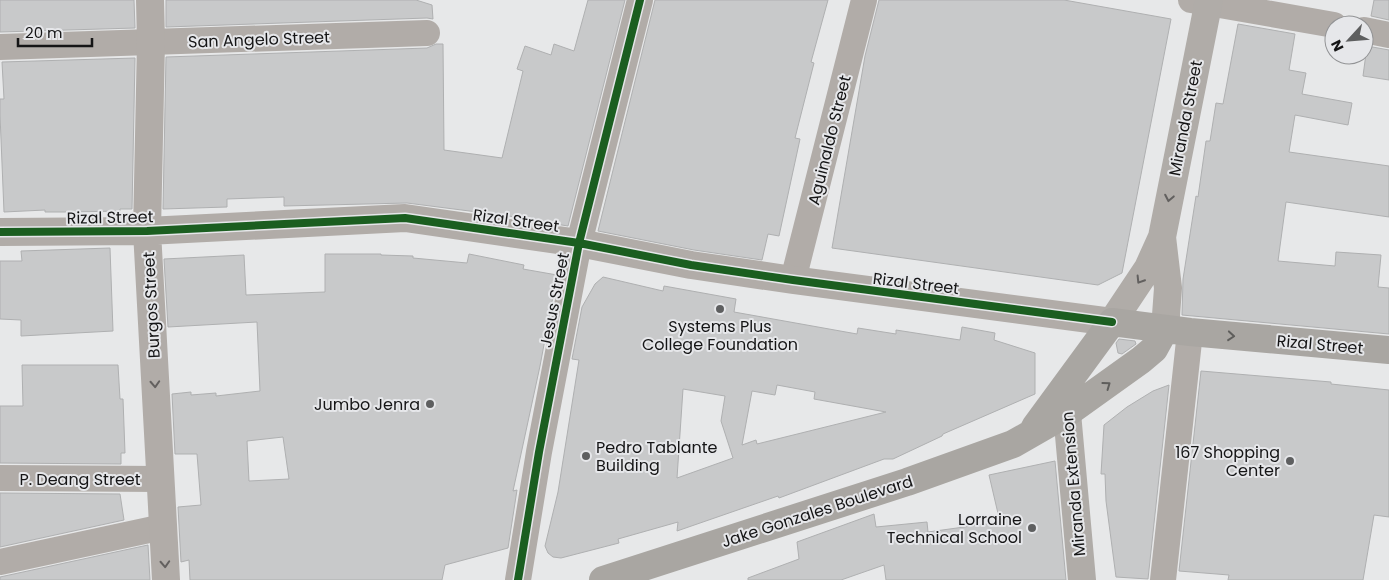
<svg xmlns="http://www.w3.org/2000/svg" width="1389" height="580" viewBox="0 0 1389 580" font-family="Poppins,sans-serif">
<style>
.building{fill:#c8c9ca;stroke:#afb0b1;fill-rule:evenodd}
.lines{fill:none;stroke-linecap:round;stroke-linejoin:round}
.minor{stroke:#b1aca8;stroke-width:26}
.tertiary{stroke:#b1aca8;stroke-width:28}
.secondary{stroke:#b0aca8;stroke-width:28}
.primary{stroke:#a9a6a2;stroke-width:28}
.cycleway-casing{stroke:#e6e7ea;stroke-width:11}
.cycleway{stroke:#1b5e20;stroke-width:8}
.oneway{stroke:#62605f}
.oneway2{stroke:#5f5e5c}
.oneway3{stroke:#63605f}
.poi-dot{fill:#5e5f60;stroke:#e6e7ea;stroke-width:2}
.labels{text-anchor:middle;stroke-width:4;stroke-linejoin:round;paint-order:stroke}
.street-label{font-size:16px;fill:#151516;stroke:#e6e7ea}
.poi-label{font-size:16px;fill:#151516;stroke:#e6e7ea;text-anchor:end}
</style>
<rect width="100%" height="100%" fill="#e7e8e9"/>
<path class="building" d="M 0,0 L 134,0 L 135,28 L 0,32 Z
M 166,0 L 416,0 L 432,5 L 433,19 L 427,18 L 166,27 Z
M 588,0 L 625,0 L 568,226 L 524,219 L 524,218 L 407,203 L 284,206 L 284,197 L 227,199 L 227,207 L 163,209 L 166,57 L 427,48 L 436,44 L 443,44 L 444,150 L 502,158 L 523,71 L 517,69 L 525,46 L 551,55 L 554,44 L 574,51 Z
M 655,0 L 828,0 L 811,62 L 814,63 L 795,138 L 800,139 L 779,236 L 768,234 L 762,260 L 694,250 L 598,231 Z
M 879,0 L 1064,0 L 1171,19 L 1122,273 L 1098,285 L 832,248 L 865,56 Z
M 1374,0 L 1389,0 L 1389,20 L 1371,16 Z
M 1238,24 L 1295,34 L 1289,70 L 1306,73 L 1302,94 L 1352,103 L 1348,125 L 1295,115 L 1289,152 L 1389,166 L 1389,217 L 1286,202 L 1278,261 L 1335,266 L 1336,252 L 1381,255 L 1378,287 L 1389,288 L 1389,334 L 1182,315 L 1183,279 L 1196,196 L 1198,197 L 1206,141 L 1210,141 L 1216,103 L 1223,104 Z
M 1367,46 L 1389,50 L 1389,80 L 1363,76 Z
M 135,58 L 132,209 L 120,209 L 120,211 L 73,212 L 45,212 L 45,210 L 4,212 L 0,115 L 0,99 L 4,99 L 2,62 Z
M 110,248 L 113,331 L 21,336 L 21,320 L 0,319 L 0,261 L 22,261 L 21,251 Z
M 325,254 L 381,254 L 381,255 L 413,256 L 413,258 L 467,263 L 469,254 L 524,265 L 523,269 L 557,275 L 540,366 L 513,491 L 517,490 L 508,548 L 445,565 L 442,580 L 190,580 L 189,560 L 181,562 L 178,507 L 201,505 L 197,454 L 175,454 L 172,394 L 191,392 L 191,395 L 216,393 L 216,396 L 260,391 L 257,322 L 168,327 L 164,259 L 244,255 L 246,295 L 325,292 ZM 283,437 L 289,479 L 249,481 L 247,441 Z
M 603,277 L 663,291 L 664,286 L 736,299 L 734,312 L 857,334 L 858,328 L 896,334 L 896,330 L 960,340 L 962,327 L 995,333 L 994,340 L 1035,353 L 1035,394 L 943,434 L 942,436 L 893,459 L 884,459 L 779,498 L 778,496 L 677,531 L 678,522 L 618,539 L 619,543 L 561,558 L 553,557 L 548,553 L 545,546 L 558,492 L 579,360 L 572,359 L 582,307 L 595,284 ZM 777,385 L 815,392 L 814,399 L 886,412 L 757,444 L 756,440 L 742,445 L 752,391 L 775,395 ZM 683,389 L 725,396 L 721,421 L 733,458 L 677,478 Z
M 1119,339 L 1135,341 L 1136,344 L 1122,354 L 1118,353 L 1116,343 Z
M 22,365 L 118,365 L 120,399 L 123,399 L 125,453 L 121,453 L 121,464 L 0,463 L 0,406 L 23,406 Z
M 1201,371 L 1331,382 L 1331,384 L 1389,390 L 1389,517 L 1374,515 L 1363,580 L 1228,580 L 1229,575 L 1179,571 Z
M 1169,385 L 1148,579 L 1116,577 L 1106,501 L 1105,474 L 1101,474 L 1104,425 L 1127,407 L 1153,391 Z
M 1055,461 L 1066,580 L 886,580 L 884,565 L 841,580 L 748,580 L 748,578 L 799,559 L 797,542 L 874,514 L 876,527 L 927,522 L 928,532 L 1000,522 L 989,475 Z
M 0,493 L 120,494 L 124,520 L 0,547 Z
M 148,545 L 150,580 L 0,580 L 0,577 Z"/>
<g class="lines">
<path class="minor" d="M 1191,0 L 1334,25
M 1364,30 L 1389,35
M 0,47 L 427,33
M 793,280 L 864,0
M 0,478 L 160,479
M 0,562 L 163,527
M 518,580 L 539,452 L 579,243 L 640,0
M 1163,580 L 1190,332"/>
<path class="tertiary" d="M 150,0 L 151,42 L 147,231 L 166,580
M 0,232 L 147,231 L 405,218 L 579,243 L 691,265 L 793,280 L 1112,322"/>
<path class="secondary" d="M 1162,237 L 1168,288 L 1165,329
M 1112,322 L 1148,268 L 1162,237 L 1209,0
M 1063,390 L 1067,413 L 1082,580"/>
<path class="primary" d="M 1035,427 L 1112,322 L 1190,332 L 1389,350
M 603,580 L 907,482 L 1013,444 L 1067,413 L 1141,360 L 1154,349 L 1165,329"/>
<defs>
<path id="cycleway" d="M 0,232 L 147,231 L 405,218 L 579,243 L 691,265 L 793,280 L 1112,322
M 518,580 L 539,452 L 579,243 L 640,0"/>
</defs>
<use href="#cycleway" class="cycleway-casing"/>
<use href="#cycleway" class="cycleway"/>
</g>
<defs><path id="oneway-chevron" d="M-2-3.5L2.5 0L-2 3.5" fill="none" stroke-width="1.6" stroke-linecap="round" stroke-linejoin="round" transform="scale(1.25)"/></defs>
<g class="oneway">
<use href="#oneway-chevron" transform="translate(1169 198) rotate(101)"/>
<use href="#oneway-chevron" transform="translate(1140 280) rotate(122)"/>
</g>
<g class="oneway2">
<use href="#oneway-chevron" transform="translate(1231 336) rotate(5)"/>
<use href="#oneway-chevron" transform="translate(1107 385) rotate(-36)"/>
</g>
<g class="oneway3">
<use href="#oneway-chevron" transform="translate(155 384) rotate(87)"/>
<use href="#oneway-chevron" transform="translate(165 564) rotate(87)"/>
</g>
<g class="poi-dot">
<circle cx="720" cy="309" r="5"/>
<circle cx="430" cy="404" r="5"/>
<circle cx="586" cy="456" r="5"/>
<circle cx="1290" cy="461" r="5"/>
<circle cx="1032" cy="528" r="5"/>
</g>
<g class="labels">
<g class="street-label">
<text transform="translate(259 39) rotate(-2)" y="6">San Angelo Street</text>
<text transform="translate(1185 118) rotate(-79)" y="6">Miranda Street</text>
<text transform="translate(829 140) rotate(-76)" y="6">Aguinaldo Street</text>
<text transform="translate(110 217) rotate(-1)" y="6">Rizal Street</text>
<text transform="translate(516 220) rotate(8)" y="6">Rizal Street</text>
<text transform="translate(916 283) rotate(7)" y="6">Rizal Street</text>
<text transform="translate(554 300) rotate(-79)" y="6">Jesus Street</text>
<text transform="translate(151 305) rotate(-93)" y="6">Burgos Street</text>
<text transform="translate(1320 344) rotate(5)" y="6">Rizal Street</text>
<text x="80" y="485">P. Deang Street</text>
<text transform="translate(1073 484) rotate(-95)" y="6">Miranda Extension</text>
<text transform="translate(817 511) rotate(-18)" y="6">Jake Gonzales Boulevard</text>
</g>
<g class="poi-label">
<text x="720" y="332" text-anchor="middle">Systems Plus<tspan x="720" dy="18">College Foundation</tspan></text>
<text x="420" y="410">Jumbo Jenra</text>
<text x="596" y="453" text-anchor="start">Pedro Tablante<tspan x="596" dy="18">Building</tspan></text>
<text x="1280" y="458">167 Shopping<tspan x="1280" dy="18">Center</tspan></text>
<text x="1022" y="525">Lorraine<tspan x="1022" dy="18">Technical School</tspan></text>
</g>
</g>
<g transform="translate(1349 40) rotate(244)"><circle r="24" fill="#e6e7ea" stroke="#929395"/>
<path d="M0-4L9 19L0 12L-9 19Z" fill="#5e5f60"/>
<text y="-8" font-size="14" font-weight="bold" text-anchor="middle" fill="#151516">N</text>
</g>
<path d="M18 38v8h74v-8" fill="none" stroke="#151516" stroke-width="2.5"/>
<text x="25" y="38" font-size="15" fill="#151516" stroke="#e6e7ea" stroke-width="4" paint-order="stroke">20 m</text>
</svg>
